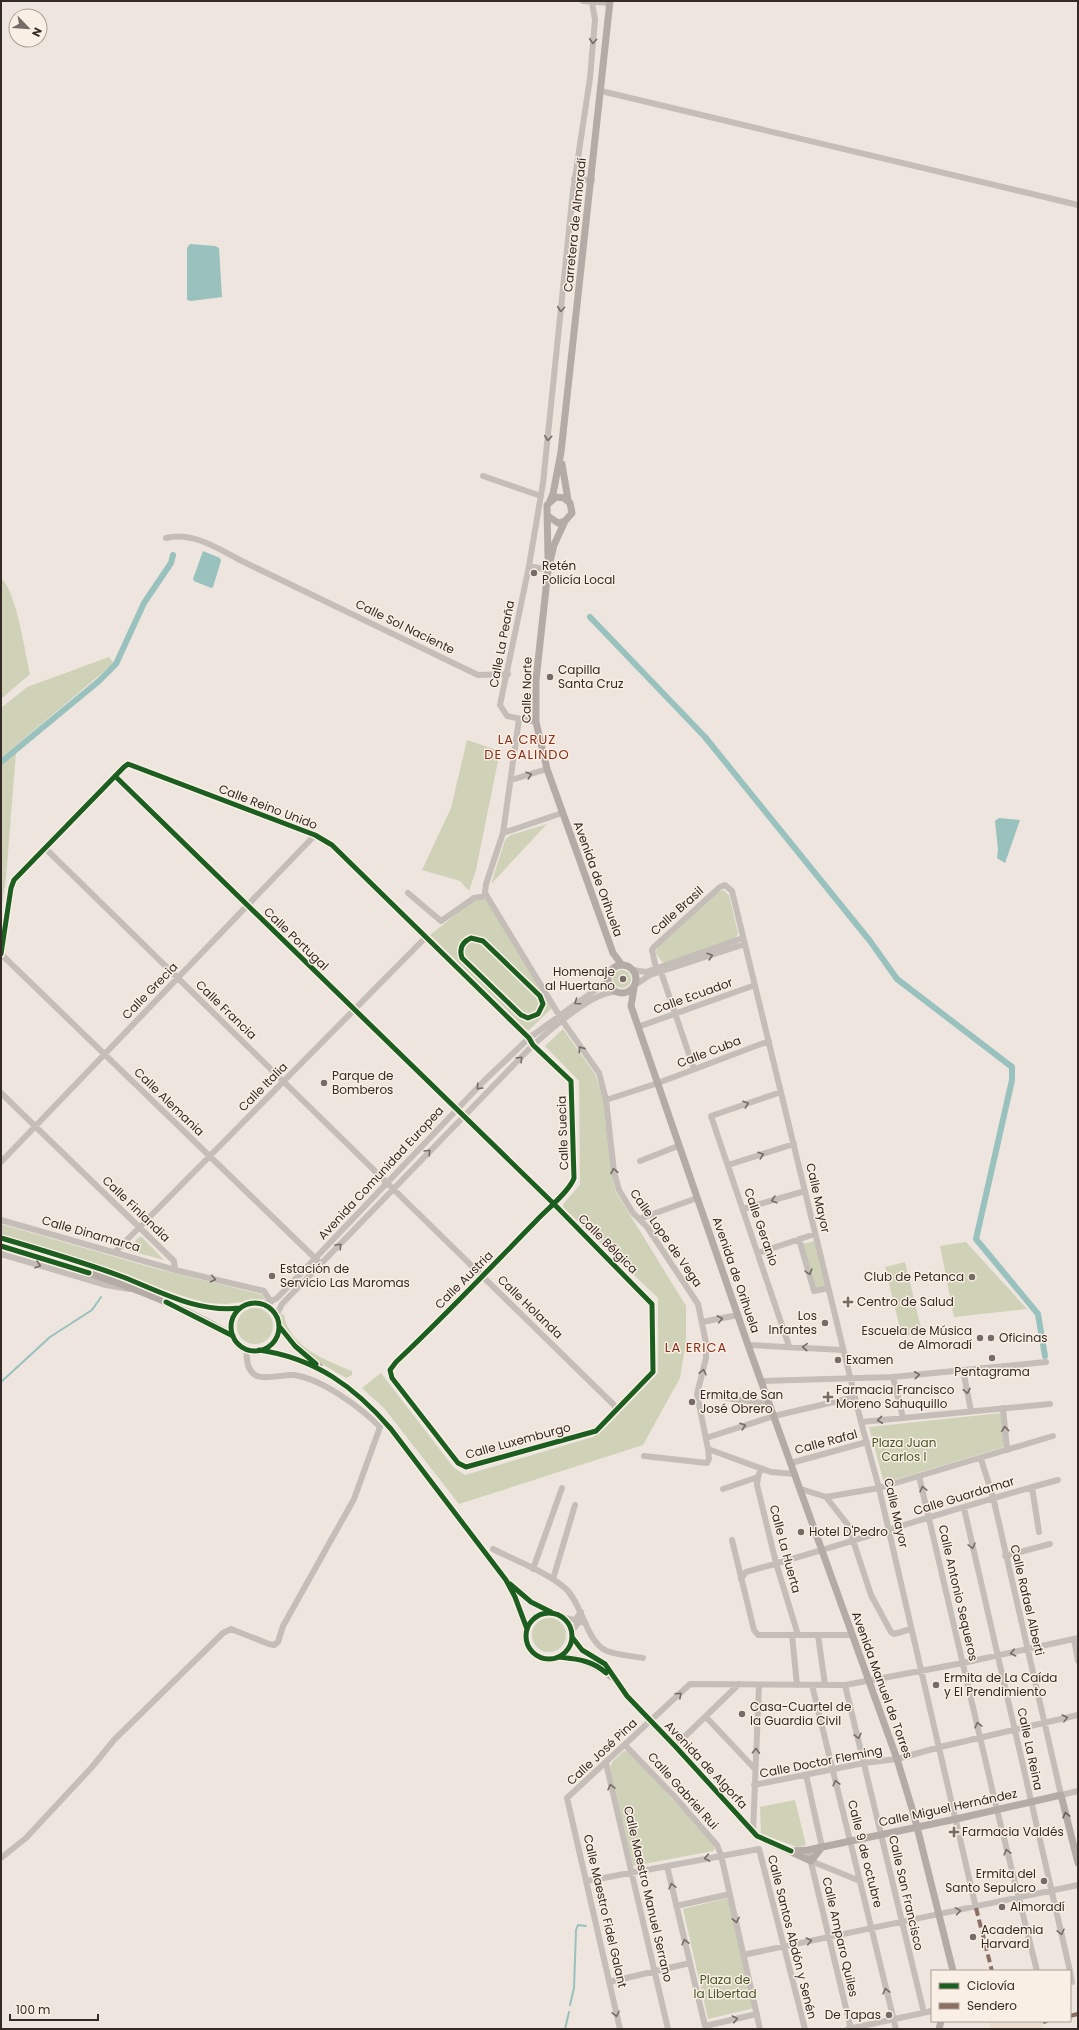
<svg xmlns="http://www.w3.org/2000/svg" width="1079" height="2030" viewBox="0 0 1079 2030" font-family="Poppins,sans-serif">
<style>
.green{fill:#cfd2b7}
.plaza{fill:#ecdccc}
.water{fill:#99c1be}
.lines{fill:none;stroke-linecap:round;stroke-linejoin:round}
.stream{stroke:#99c1be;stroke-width:2}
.canal{stroke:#99c1be;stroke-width:6}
.minor{stroke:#c5bdb7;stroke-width:6}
.major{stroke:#b4aba6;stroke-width:7}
.quiet{stroke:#8d6e63;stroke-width:4;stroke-dasharray:8 4;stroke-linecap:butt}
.cycleway-casing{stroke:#faefe4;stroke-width:8}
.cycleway{stroke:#1b5e20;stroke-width:5}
.oneway{stroke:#766c67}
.oneway2{stroke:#685e59}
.poi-dot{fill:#766b66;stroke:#faefe4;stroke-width:1.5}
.labels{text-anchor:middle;stroke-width:3;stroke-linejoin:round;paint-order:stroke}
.street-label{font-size:12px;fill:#362a26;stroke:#faefe4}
.poi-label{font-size:12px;fill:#362a26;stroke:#faefe4;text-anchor:start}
.park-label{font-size:12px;fill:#475628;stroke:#faefe4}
.neighbourhood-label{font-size:13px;letter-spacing:1px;fill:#8a2f1a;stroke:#faefe4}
</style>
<rect width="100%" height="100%" fill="#ede5de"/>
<path class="green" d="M 1,578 C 16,590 25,652 30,674 L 1,699 Z
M 109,657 L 114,663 L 1,758 L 1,708 L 27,687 Z
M 467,740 L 500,751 L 476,870 L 469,891 L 460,881 L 422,870 L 451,808 Z
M 16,752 L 6,878 L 1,911 L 1,764 Z
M 547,824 L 491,884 L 505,840 L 511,835 Z
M 723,890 L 729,895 L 738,933 L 736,938 L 665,963 L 662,962 L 656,953 L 657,948 L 719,892 Z
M 483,893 L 552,1008 L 528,1031 L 430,935 Z
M613 979a9 9 0 1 1 18 0a9 9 0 1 1-18 0Z
M 563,1029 L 595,1074 L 604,1101 L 613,1180 L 616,1192 L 686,1306 L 686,1342 L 680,1378 L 643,1445 L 459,1504 L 384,1408 L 362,1388 L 381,1373 L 454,1468 L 465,1475 L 593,1437 L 604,1429 L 658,1373 L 658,1298 L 563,1207 L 564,1203 L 580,1185 L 579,1081 L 545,1046 Z
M 1,1224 L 157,1269 L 264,1295 L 265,1299 L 226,1304 L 207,1303 L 189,1298 L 1,1235 Z
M 139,1237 L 142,1237 L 164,1260 L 130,1251 L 129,1248 Z
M 814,1241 L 825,1286 L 815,1288 L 803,1244 Z
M 966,1242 L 1027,1309 L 954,1317 L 940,1246 Z
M 905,1262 L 922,1332 L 902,1337 L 885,1267 Z
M237 1326a18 18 0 1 1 36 0a18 18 0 1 1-36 0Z
M 281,1313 L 284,1315 C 290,1347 325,1360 352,1371 L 352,1375 L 346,1378 C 328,1367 290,1348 283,1326 C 282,1322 281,1317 281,1313 Z
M 1001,1413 L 1004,1447 L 884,1483 L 869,1427 Z
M532 1635a17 17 0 1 1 34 0a17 17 0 1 1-34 0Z
M 624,1751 L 630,1752 L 713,1844 L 715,1848 L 713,1851 L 633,1866 L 610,1767 L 613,1761 Z
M 795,1800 L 806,1845 L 797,1847 L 761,1834 L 760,1807 Z
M 728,1898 L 754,2008 L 708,2019 L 683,1909 Z"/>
<path class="plaza" d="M 989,2021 L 1042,2021 L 1044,2029 L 991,2029 Z"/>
<path class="water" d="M 190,244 L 215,246 L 219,248 L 222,297 L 191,301 L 187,300 L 187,248 Z
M 203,551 L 220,558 L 221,561 L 213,587 L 211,588 L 194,581 L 193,579 Z
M 999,818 L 1020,820 L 1005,863 L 997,858 L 998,850 L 995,821 Z"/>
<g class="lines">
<path class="stream" d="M 1,1382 L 50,1337 L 92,1310 L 101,1297
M 570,2005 L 574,1988 L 576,1930 L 578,1925 L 586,1926
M 565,2029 L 569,2012"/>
<path class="canal" d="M 590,617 L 705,737 L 870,941 L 897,979 L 1012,1067 L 1012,1080 L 976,1239 L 1038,1314 L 1045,1356
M 1,762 L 99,681 L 116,664 L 144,603 L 171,563 L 173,555"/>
<path class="minor" d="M 583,1 L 610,3
M 601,91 L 1078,205
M 574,179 L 592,180
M 483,476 L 541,496
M 166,538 C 194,531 220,550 244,562 L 478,675 L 508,674
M 529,566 L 543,483 L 573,191 L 590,78 L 595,20 L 592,2
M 519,719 L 503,833 L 486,884 L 485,893 L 562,1020 L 599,1073 L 606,1100 L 614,1172 L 619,1190 L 633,1213 L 647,1227 L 698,1304 L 706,1343 L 706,1358 L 697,1394 L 708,1449 L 771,1472 L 795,1474
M 536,722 L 507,716 L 500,705 L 529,566 L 548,570
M 511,780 L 547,769
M 503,833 L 562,813
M 45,848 L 618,1409
M 408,893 L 441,921 L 474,898 L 486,896
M 1,954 L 11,888 L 14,880 L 124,767 L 128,764 L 315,835 L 332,845 L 529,1038 L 533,1045 L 571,1081 L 574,1178 C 570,1191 546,1210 536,1221 C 490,1268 444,1317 396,1362 L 390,1370 L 392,1378 L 458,1463 L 466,1467 L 596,1431 L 653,1372 L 652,1304 L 553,1203 L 115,776
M 1,954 L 318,1261
M 656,968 L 652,950 L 654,947 L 720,887 L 725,885 L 732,891 L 861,1422 L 879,1488 L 976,1908
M 633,970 L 646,972 L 743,938
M 661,972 L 694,1069
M 635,985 L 650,975 L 745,944
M 638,1027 L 755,985
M 781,1092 L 711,1116 L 789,1346
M 1,1093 L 174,1261 L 175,1270
M 606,1100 L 658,1083 L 769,1041
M 640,1161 L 678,1146
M 1,1162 L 315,835
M 728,1165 L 794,1144
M 743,1209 L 805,1191
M 639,1219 L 697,1198
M 1,1220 L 175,1270 L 264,1291 L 271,1302
M 799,1239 L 814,1291 L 828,1288
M 115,1252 L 426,937
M 758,1253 L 815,1234
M 1,1254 L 106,1285 L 129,1289
M 262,1304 L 276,1299 L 285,1290 L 484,1081 L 529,1038 L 605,983 L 608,978
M 276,1316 L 282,1304 L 533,1045 C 550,1030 592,992 615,992
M 702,1322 L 738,1315
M 748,1345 L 843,1350
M 963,1370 L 971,1411
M 893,1377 L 903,1418
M 761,1381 L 893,1377 L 1046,1362
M 697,1394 L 769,1404
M 1003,1408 L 1007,1450
M 861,1422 L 1050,1404
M 706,1438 L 774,1416 L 855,1397
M 644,1456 L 707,1463 L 709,1459 L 708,1449
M 981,1459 L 993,1497 L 1061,1795 L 1078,1791
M 791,1463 L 867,1442
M 761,1468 L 758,1477 L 757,1485 L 776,1563 L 798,1635
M 919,1476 L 997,1810 L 1037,1971
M 1032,1487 L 1039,1532
M 723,1489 L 758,1477
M 801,1489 L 826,1497 L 879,1488 L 1053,1436
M 826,1497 L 848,1525 L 871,1595 L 891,1632 L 894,1634 L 911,1629
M 964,1508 L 1070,1971
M 732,1540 L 754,1630 L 758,1635 L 852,1635
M 493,1549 C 516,1561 545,1571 565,1588 C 582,1603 586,1642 607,1651 C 617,1655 632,1656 643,1658
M 1005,1556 L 1050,1544
M 533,1569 L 562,1488
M 553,1579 L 575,1505
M 741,1579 L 746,1572 C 851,1543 953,1508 1058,1480
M 564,1618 L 575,1620 L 581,1612
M 572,1631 L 579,1622 L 585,1622
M 792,1635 L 797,1685
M 818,1635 L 825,1685
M 1074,1639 L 1078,1661
M 812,1685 L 896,2029
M 845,1685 L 924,2013
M 706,1717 L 755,1769
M 625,1745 L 674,1796 L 717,1845 L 721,1855 L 760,2029
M 675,1746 L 739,1684
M 606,1763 L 668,2029
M 806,1775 L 822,1847
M 754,1785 L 864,1763 L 897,1759 L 940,1747 L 1078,1715
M 753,1832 L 759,1685
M 759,1849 L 805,2029
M 808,1850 L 851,2029
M 1,1858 L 26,1838 L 92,1767 L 114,1740 L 223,1633 L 231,1629 L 269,1644 L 274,1645 L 278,1642 L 283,1626 L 354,1499 L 380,1427 C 360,1407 322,1379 294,1375 C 283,1374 267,1380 257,1376 C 247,1371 246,1359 247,1349
M 811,1861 L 860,1881
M 667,1866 L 705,2026 L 757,2014
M 587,1881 L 759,1849
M 676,1906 L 730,1894
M 743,1955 C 855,1931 967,1909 1078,1885
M 1070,1971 L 1072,1982
M 609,1982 L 690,1963
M 620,2029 L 567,1798 L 690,1684 L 845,1685 L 963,1663 L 1078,1638
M 848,2029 L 932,2011"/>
<path class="major" d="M 562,464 L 568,500
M 550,501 L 553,494 L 561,452 L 610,1
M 548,516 L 558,523 L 565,521 L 572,513 L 570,503 L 564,498 L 556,497 L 547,505 L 548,557
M 565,521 L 554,545 L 548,570 L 536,680 L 536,722 L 547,769 L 613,953 L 622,965
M608 979a14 14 0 1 1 28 0a14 14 0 1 1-28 0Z
M 634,988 L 631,1006 L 748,1345 L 897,1759 L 914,1815 L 953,1971
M 1,1238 C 42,1250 83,1262 123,1277 C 161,1292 198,1313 240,1308
M 1,1246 C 81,1270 161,1293 233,1336
M231 1327a24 24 0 1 1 48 0a24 24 0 1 1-48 0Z
M 279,1326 L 295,1346 L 319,1366
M 259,1350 C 315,1358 355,1387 391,1429 L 506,1580 L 515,1597 L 527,1629
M 509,1583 L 531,1602 L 551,1612
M526 1636a23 23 0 1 1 46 0a23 23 0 1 1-46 0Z
M 572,1637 L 582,1650 L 605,1664 L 627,1696 L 675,1746 L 757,1836 L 811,1861 L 822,1847
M 558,1657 C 583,1659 592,1662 612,1677
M 792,1851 L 808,1850 L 956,1819 L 1061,1795 L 1078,1863
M 939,2029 L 941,2021"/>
<path class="quiet" d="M 976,1908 L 992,1971
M 1070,2016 L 1078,2014
M 1043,2022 L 1047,2021"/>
<defs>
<path id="cycleway" d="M 471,938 L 483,941 L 540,996 L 543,1004 L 538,1014 L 528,1018 L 521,1015 L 462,958 C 459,949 462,942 471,938 Z
M 1,954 L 11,888 L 14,880 L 124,767 L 128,764 L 315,835 L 332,845 L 529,1038 L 533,1045 L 571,1081 L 574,1178 C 570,1191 546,1210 536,1221 C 490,1268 444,1317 396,1362 L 390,1370 L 392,1378 L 458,1463 L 466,1467 L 596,1431 L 653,1372 L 652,1304 L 553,1203 L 115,776
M 1,1238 C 42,1250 83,1262 123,1277 C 161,1292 198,1313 240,1308
M 1,1246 L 89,1273
M 166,1302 L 233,1336
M231 1327a24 24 0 1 1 48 0a24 24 0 1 1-48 0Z
M 279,1326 L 295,1346 L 316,1364
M 259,1350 C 315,1358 355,1387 391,1429 L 506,1580 L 515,1597 L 527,1629
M 510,1584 L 531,1602 L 551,1612
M526 1636a23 23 0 1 1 46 0a23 23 0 1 1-46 0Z
M 572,1637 L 582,1650 L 605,1664 L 627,1696 L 675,1746 L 757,1836 L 791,1851
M 558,1657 C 576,1659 592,1660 606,1673"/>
</defs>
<use href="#cycleway" class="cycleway-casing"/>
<use href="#cycleway" class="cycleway"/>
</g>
<defs><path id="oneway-chevron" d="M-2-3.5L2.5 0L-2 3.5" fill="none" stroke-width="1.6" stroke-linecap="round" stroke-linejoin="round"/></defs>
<g class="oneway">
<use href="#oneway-chevron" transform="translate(593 41) rotate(95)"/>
<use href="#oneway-chevron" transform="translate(561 309) rotate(95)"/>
<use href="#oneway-chevron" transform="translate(548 438) rotate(96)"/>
<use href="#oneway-chevron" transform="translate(529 775) rotate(-18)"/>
<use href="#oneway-chevron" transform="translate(710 956) rotate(-18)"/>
<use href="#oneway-chevron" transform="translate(577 1002) rotate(145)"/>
<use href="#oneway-chevron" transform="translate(581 1049) rotate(-125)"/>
<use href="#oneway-chevron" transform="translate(520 1059) rotate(-45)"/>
<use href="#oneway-chevron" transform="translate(479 1087) rotate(134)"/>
<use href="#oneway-chevron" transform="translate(746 1104) rotate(-19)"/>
<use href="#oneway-chevron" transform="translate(428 1152) rotate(-46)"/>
<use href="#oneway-chevron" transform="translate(761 1155) rotate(-18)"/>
<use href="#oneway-chevron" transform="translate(614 1171) rotate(-101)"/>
<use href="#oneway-chevron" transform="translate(774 1200) rotate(164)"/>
<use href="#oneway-chevron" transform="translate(339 1246) rotate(-47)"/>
<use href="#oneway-chevron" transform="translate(38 1265) rotate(16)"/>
<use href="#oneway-chevron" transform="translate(809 1272) rotate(74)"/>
<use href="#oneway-chevron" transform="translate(213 1279) rotate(13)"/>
<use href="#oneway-chevron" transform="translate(720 1319) rotate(-11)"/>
<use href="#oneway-chevron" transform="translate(805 1347) rotate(-176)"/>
<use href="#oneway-chevron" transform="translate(703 1372) rotate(-77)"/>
<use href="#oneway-chevron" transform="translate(917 1375) rotate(-6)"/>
<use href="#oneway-chevron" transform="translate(967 1391) rotate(79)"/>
<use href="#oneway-chevron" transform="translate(880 1420) rotate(174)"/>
<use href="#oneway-chevron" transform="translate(743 1426) rotate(-18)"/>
<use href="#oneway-chevron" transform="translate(1005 1429) rotate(-96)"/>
<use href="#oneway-chevron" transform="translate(923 1489) rotate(-103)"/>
<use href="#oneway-chevron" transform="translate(972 1546) rotate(77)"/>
<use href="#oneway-chevron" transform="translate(1013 1653) rotate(167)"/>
<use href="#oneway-chevron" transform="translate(679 1695) rotate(-43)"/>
<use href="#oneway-chevron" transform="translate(1065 1718) rotate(-14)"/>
<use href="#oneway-chevron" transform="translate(978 1725) rotate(-104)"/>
<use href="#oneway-chevron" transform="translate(858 1736) rotate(77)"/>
<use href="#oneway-chevron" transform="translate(756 1751) rotate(-87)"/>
<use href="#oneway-chevron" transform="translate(836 1783) rotate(-104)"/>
<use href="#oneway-chevron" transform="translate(611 1787) rotate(-103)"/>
<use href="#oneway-chevron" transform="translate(1007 1852) rotate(-104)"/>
<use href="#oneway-chevron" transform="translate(707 1858) rotate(169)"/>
<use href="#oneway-chevron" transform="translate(672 1886) rotate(-103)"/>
<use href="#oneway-chevron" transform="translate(958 1911) rotate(-9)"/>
<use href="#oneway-chevron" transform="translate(736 1920) rotate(78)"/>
<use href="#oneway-chevron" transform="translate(1061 1932) rotate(77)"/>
<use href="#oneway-chevron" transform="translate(809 1941) rotate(-12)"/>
<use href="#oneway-chevron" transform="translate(685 1942) rotate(-103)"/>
<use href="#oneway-chevron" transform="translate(886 1991) rotate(-104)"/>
<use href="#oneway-chevron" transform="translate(616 2014) rotate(77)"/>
<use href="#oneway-chevron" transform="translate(735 2019) rotate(-12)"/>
</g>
<use class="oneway2" href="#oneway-chevron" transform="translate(1066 1815) rotate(-104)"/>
<g class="poi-dot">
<circle cx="534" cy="573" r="4"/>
<circle cx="550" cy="677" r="4"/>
<circle cx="623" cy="979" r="4"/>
<circle cx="324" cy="1083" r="4"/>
<circle cx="272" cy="1276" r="4"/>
<circle cx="972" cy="1277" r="4"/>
<path d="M846 1296h4v4h4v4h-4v4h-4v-4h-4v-4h4z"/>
<circle cx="825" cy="1323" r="4"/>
<circle cx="980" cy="1338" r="4"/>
<circle cx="991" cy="1338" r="4"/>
<circle cx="992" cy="1358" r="4"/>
<circle cx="838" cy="1360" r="4"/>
<path d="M826 1391h4v4h4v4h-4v4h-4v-4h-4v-4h4z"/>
<circle cx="692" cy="1402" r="4"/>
<circle cx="801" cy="1532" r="4"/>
<circle cx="936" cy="1685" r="4"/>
<circle cx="742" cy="1714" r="4"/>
<path d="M952 1826h4v4h4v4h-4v4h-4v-4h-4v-4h4z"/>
<circle cx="1044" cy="1881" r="4"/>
<circle cx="1002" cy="1907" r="4"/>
<circle cx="973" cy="1937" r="4"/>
<circle cx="889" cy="2015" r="4"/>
</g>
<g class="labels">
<g class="street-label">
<text transform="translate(575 225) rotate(-84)" y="4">Carretera de Almoradí</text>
<text transform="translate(405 627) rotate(26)" y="4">Calle Sol Naciente</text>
<text transform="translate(502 644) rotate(-79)" y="4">Calle La Peaña</text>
<text transform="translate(527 690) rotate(-89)" y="4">Calle Norte</text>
<text transform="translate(268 807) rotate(21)" y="4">Calle Reino Unido</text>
<text transform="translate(598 879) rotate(70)" y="4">Avenida de Orihuela</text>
<text transform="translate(677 911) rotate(-42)" y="4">Calle Brasil</text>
<text transform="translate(296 939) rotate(44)" y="4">Calle Portugal</text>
<text transform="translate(150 991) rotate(-46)" y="4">Calle Grecia</text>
<text transform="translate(693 996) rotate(-20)" y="4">Calle Ecuador</text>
<text transform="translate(226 1010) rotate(44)" y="4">Calle Francia</text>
<text transform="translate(709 1052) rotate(-21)" y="4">Calle Cuba</text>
<text transform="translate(263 1087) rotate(-45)" y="4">Calle Italia</text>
<text transform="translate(169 1102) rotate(44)" y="4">Calle Alemania</text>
<text transform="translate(563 1133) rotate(-92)" y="4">Calle Suecia</text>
<text transform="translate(381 1173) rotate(-47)" y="4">Avenida Comunidad Europea</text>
<text transform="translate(818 1198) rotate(77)" y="4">Calle Mayor</text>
<text transform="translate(136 1209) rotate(44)" y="4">Calle Finlandia</text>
<text transform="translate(761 1227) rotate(71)" y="4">Calle Geranio</text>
<text transform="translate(91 1234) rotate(16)" y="4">Calle Dinamarca</text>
<text transform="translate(666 1238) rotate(55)" y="4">Calle Lope de Vega</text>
<text transform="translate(608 1244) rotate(45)" y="4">Calle Bélgica</text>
<text transform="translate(736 1275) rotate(71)" y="4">Avenida de Orihuela</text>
<text transform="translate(464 1280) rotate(-45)" y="4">Calle Austria</text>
<text transform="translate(530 1307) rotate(44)" y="4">Calle Holanda</text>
<text transform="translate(518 1441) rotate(-15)" y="4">Calle Luxemburgo</text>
<text transform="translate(826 1442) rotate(-15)" y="4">Calle Rafal</text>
<text transform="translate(964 1496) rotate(-17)" y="4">Calle Guardamar</text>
<text transform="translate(896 1513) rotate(77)" y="4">Calle Mayor</text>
<text transform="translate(785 1549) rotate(75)" y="4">Calle La Huerta</text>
<text transform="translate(958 1593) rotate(77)" y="4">Calle Antonio Sequeros</text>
<text transform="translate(1027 1600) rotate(77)" y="4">Calle Rafael Alberti</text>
<text transform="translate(882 1685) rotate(70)" y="4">Avenida Manuel de Torres</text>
<text transform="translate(1030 1749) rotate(78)" y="4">Calle La Reina</text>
<text transform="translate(602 1752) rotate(-43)" y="4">Calle José Pina</text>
<text transform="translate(821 1762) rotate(-11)" y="4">Calle Doctor Fleming</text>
<text transform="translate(706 1765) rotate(47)" y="4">Avenida de Algorfa</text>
<text transform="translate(683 1791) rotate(48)" y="4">Calle Gabriel Rui</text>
<text transform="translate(948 1808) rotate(-12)" y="4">Calle Miguel Hernández</text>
<text transform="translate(865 1854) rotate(76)" y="4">Calle 9 de octubre</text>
<text transform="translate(906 1893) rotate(77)" y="4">Calle San Francisco</text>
<text transform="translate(648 1894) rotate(77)" y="4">Calle Maestro Manuel Serrano</text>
<text transform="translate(605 1911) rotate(77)" y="4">Calle Maestro Fidel Galant</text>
<text transform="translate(792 1937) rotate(76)" y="4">Calle Santos Abdón y Senén</text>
<text transform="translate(840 1937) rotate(77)" y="4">Calle Amparo Quiles</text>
</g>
<g class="poi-label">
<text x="542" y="570">Retén<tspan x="542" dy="14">Policía Local</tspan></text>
<text x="558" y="674">Capilla<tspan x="558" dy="14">Santa Cruz</tspan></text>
<text x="615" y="976" text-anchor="end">Homenaje<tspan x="615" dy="14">al Huertano</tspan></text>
<text x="332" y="1080">Parque de<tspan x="332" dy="14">Bomberos</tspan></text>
<text x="280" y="1273">Estación de<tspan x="280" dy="14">Servicio Las Maromas</tspan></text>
<text x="964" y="1281" text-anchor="end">Club de Petanca</text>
<text x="857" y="1306">Centro de Salud</text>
<text x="817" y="1320" text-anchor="end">Los<tspan x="817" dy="14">Infantes</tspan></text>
<text x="972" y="1335" text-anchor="end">Escuela de Música<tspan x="972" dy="14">de Almoradí</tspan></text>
<text x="999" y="1342">Oficinas</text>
<text x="846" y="1364">Examen</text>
<text x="992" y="1376" text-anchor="middle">Pentagrama</text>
<text x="836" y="1394">Farmacia Francisco<tspan x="836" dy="14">Moreno Sahuquillo</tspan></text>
<text x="700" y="1399">Ermita de San<tspan x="700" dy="14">José Obrero</tspan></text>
<text x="809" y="1536">Hotel D'Pedro</text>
<text x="944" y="1682">Ermita de La Caída<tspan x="944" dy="14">y El Prendimiento</tspan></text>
<text x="750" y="1711">Casa-Cuartel de<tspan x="750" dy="14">la Guardia Civil</tspan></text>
<text x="962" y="1836">Farmacia Valdés</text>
<text x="1036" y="1878" text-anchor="end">Ermita del<tspan x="1036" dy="14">Santo Sepulcro</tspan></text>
<text x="1010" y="1911">Almoradí</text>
<text x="981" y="1934">Academia<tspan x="981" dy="14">Harvard</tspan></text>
<text x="881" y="2019" text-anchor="end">De Tapas</text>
</g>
<g class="park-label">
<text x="904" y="1447">Plaza Juan<tspan x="904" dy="14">Carlos I</tspan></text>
<text x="725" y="1984">Plaza de<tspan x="725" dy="14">la Libertad</tspan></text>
</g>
<g class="neighbourhood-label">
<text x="527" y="744">LA CRUZ<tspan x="527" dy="15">DE GALINDO</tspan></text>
<text x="696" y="1352">LA ERICA</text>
</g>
</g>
<rect width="1079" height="2030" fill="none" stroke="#362a26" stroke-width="4"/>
<rect x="931" y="1970" width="140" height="52" fill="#faefe4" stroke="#aca098"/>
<rect x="939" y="1983" width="20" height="6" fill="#1b5e20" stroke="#aca098"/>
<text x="967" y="1990" font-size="12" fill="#362a26">Ciclovía</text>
<rect x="939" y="2003" width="20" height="6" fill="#8d6e63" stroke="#aca098"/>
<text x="967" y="2010" font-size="12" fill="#362a26">Sendero</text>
<g transform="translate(28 28) rotate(115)"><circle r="19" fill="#faefe4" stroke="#aca098"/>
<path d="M0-3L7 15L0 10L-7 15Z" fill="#766b66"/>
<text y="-6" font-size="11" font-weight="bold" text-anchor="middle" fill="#362a26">N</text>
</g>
<path d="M10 2014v6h88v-6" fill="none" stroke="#362a26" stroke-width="2"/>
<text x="16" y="2014" font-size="12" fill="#362a26" stroke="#faefe4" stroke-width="3" paint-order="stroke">100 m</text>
</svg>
